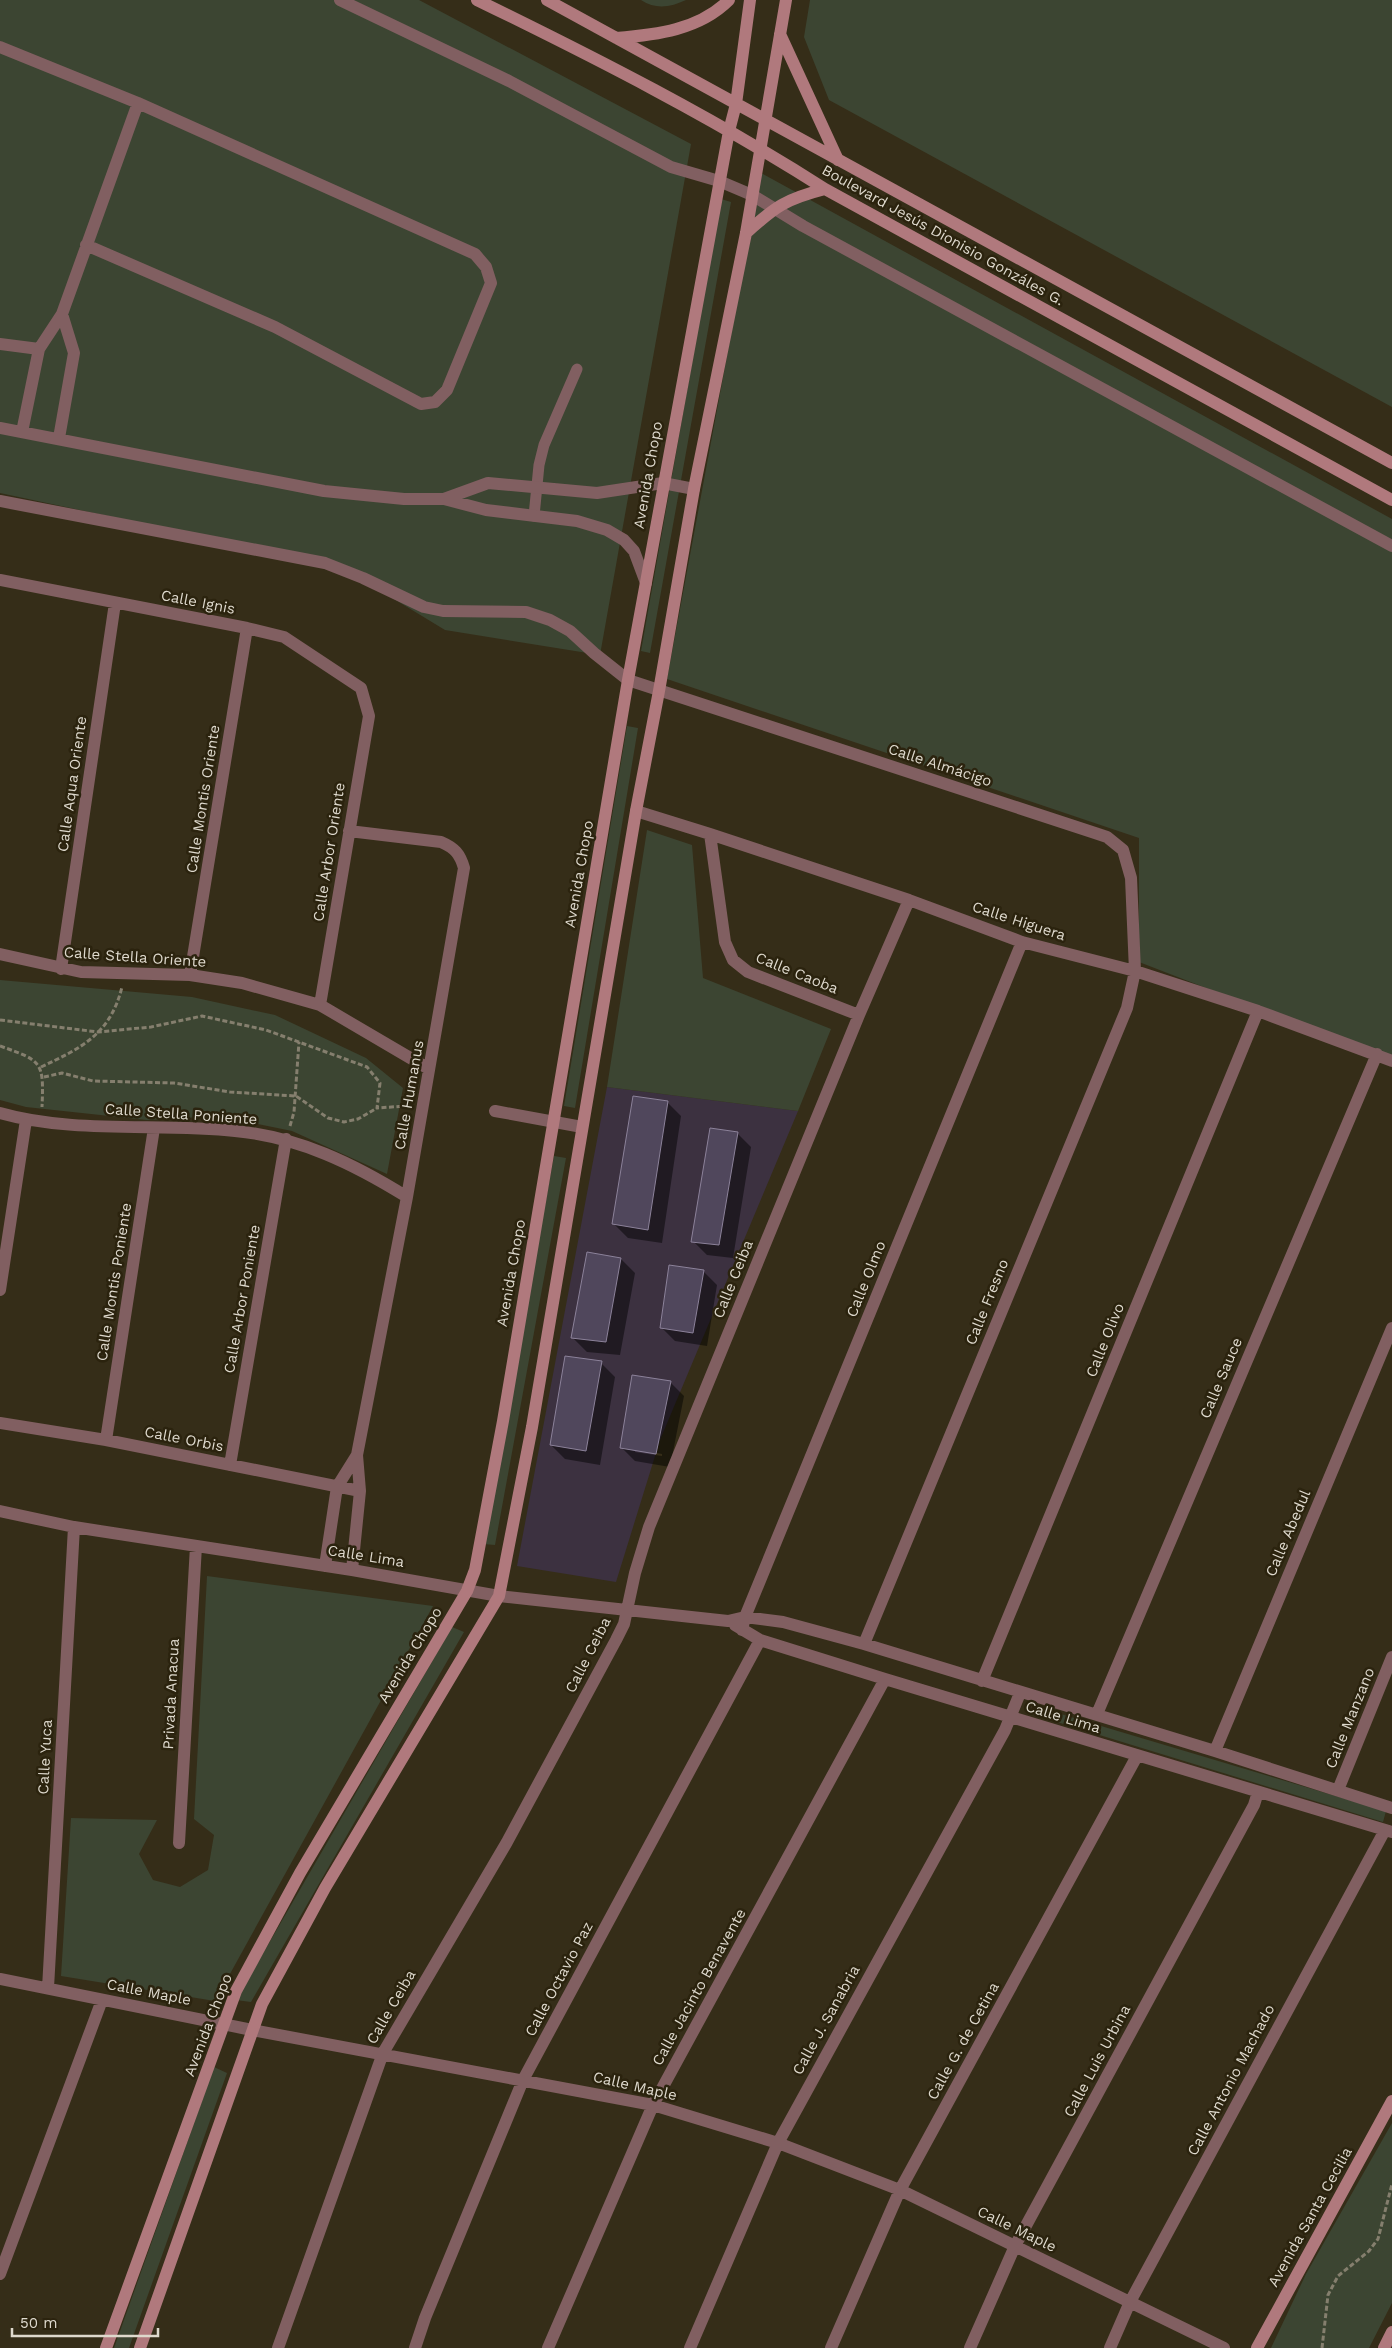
<svg xmlns="http://www.w3.org/2000/svg" width="1392" height="2348" viewBox="0 0 1392 2348" font-family="'Work Sans',sans-serif">
<style>
.education{fill:#3c3140}
.green{fill:#3c4532}
.shadow{fill:#0007;fill-rule:evenodd}
.building{fill:#50475c;stroke:#8c829a}
.lines{fill:none;stroke-linecap:round;stroke-linejoin:round}
.path{stroke:#857f6e;stroke-width:3;stroke-dasharray:5 2.5;stroke-linecap:butt}
.lane{stroke:#815f61;stroke-width:11}
.street{stroke:#815f61;stroke-width:12}
.secondary{stroke:#b0797d;stroke-width:12}
.labels{text-anchor:middle;stroke-width:5;stroke-linejoin:round;paint-order:stroke}
.street-label{font-size:15px;fill:#ded9cd;stroke:#2b230e}
</style>
<rect width="100%" height="100%" fill="#352d18"/>
<path class="education" d="M 607,1087 L 798,1111 L 660,1440 L 616,1582 L 517,1566 Z"/>
<path class="green" d="M 0,0 L 419,0 L 691,144 L 600,655 L 445,630 L 338,565 L 0,493 Z
M 641,0 L 686,0 C 671,7 656,10 641,0 Z
M 810,0 L 1392,0 L 1392,407 L 829,100 L 804,37 Z
M 761,173 L 1392,519 L 1392,1060 L 1139,962 L 1139,838 L 667,679 Z
M 721,199 L 731,202 L 650,653 L 641,651 Z
M 627,726 L 638,728 L 575,1108 L 564,1106 Z
M 647,830 L 692,845 L 703,978 L 831,1029 L 798,1111 L 607,1087 Z
M 0,980 L 192,997 L 275,1015 L 366,1058 L 403,1088 L 387,1174 L 292,1131 L 218,1116 L 147,1120 L 26,1107 L 0,1100 Z
M 554,1156 L 566,1158 L 495,1545 L 483,1544 Z
M 207,1576 L 433,1606 L 215,2001 L 61,1976 L 71,1818 L 157,1820 L 139,1854 L 153,1880 L 180,1887 L 208,1870 L 214,1835 L 194,1819 Z
M 452,1627 L 464,1632 L 251,2002 L 236,2000 Z
M 1034,1706 L 1386,1811 L 1383,1822 L 1031,1714 Z
M 214,2067 L 227,2073 L 129,2348 L 114,2348 Z
M 1392,2123 L 1392,2303 L 1369,2348 L 1271,2348 L 1306,2274 Z"/>
<path class="shadow" d="M 667,1102 L 681,1116 L 662,1243 L 628,1238 L 614,1224 Z
M 737,1133 L 751,1147 L 733,1258 L 707,1255 L 693,1241 Z
M 588,1254 L 621,1259 L 635,1273 L 620,1355 L 587,1352 L 573,1338 Z
M 703,1271 L 717,1285 L 707,1346 L 675,1341 L 661,1327 Z
M 601,1363 L 615,1377 L 600,1465 L 565,1459 L 551,1445 Z
M 670,1382 L 684,1396 L 670,1467 L 635,1461 L 621,1447 ZM 635,1449 L 662,1454 L 662,1456 L 635,1452 Z"/>
<path class="building" d="M 633,1096 L 668,1101 L 648,1230 L 612,1224 Z
M 710,1128 L 738,1132 L 719,1245 L 691,1242 Z
M 587,1252 L 621,1258 L 606,1342 L 571,1338 Z
M 669,1265 L 704,1270 L 693,1333 L 660,1328 Z
M 565,1356 L 602,1361 L 586,1451 L 550,1445 Z
M 632,1375 L 671,1381 L 656,1454 L 620,1448 Z"/>
<g class="lines">
<path class="path" d="M 0,1020 L 98,1032 L 151,1027 L 202,1016 L 266,1030 L 367,1067 L 380,1083 L 377,1108 L 407,1106
M 0,1046 C 42,1061 44,1061 42,1107
M 41,1067 C 81,1048 110,1035 122,987
M 44,1077 L 62,1073 L 93,1081 L 174,1083 L 230,1092 L 296,1096 L 328,1118 L 344,1122 L 358,1119 L 377,1108
M 290,1126 L 294,1112 L 299,1042
M 1322,2348 L 1328,2295 L 1338,2276 L 1369,2251 L 1378,2239 L 1392,2184"/>
<path class="lane" d="M 534,516 L 539,465 L 544,445 L 577,369"/>
<path class="street" d="M 340,0 L 509,81 L 671,167 L 719,181 L 752,195 L 803,226 L 1392,546
M 0,47 L 138,103
M 0,344 L 39,349
M 0,428 L 324,491 L 404,499 L 444,499 L 486,510 L 577,521 L 607,530 L 624,540 L 634,551 L 646,583
M 22,432 L 39,349 L 62,314 L 138,103 L 475,254 L 486,267 L 491,283 L 447,390 L 435,402 L 421,404 L 275,327 L 86,245
M 59,438 L 74,353 L 62,314
M 444,499 L 488,483 L 597,493 L 663,483 L 694,489
M 0,501 L 325,563 L 363,578 L 424,607 L 443,611 L 526,612 L 550,620 L 570,631 L 594,653 L 628,680 L 1095,833 L 1107,837 L 1123,850 L 1131,878 L 1135,971 L 1127,1008 L 864,1644
M 0,580 L 247,628 L 284,637 L 361,688 L 369,716 L 320,1005
M 636,811 L 710,834 L 909,900 L 1022,942 L 1135,971 L 1258,1011 L 1392,1061
M 349,831 L 441,842 C 455,848 460,854 464,868 L 407,1197 L 357,1455 L 360,1491 L 352,1570
M 710,834 L 725,942 L 733,960 L 748,972 L 859,1015
M 0,954 L 81,972 L 190,975 L 242,983 L 320,1005 L 429,1069
M 61,969 L 115,603
M 190,975 L 247,628
M 495,1111 L 582,1127
M 0,1113 C 73,1134 159,1123 235,1131 C 299,1137 354,1164 407,1197
M 0,1290 L 26,1120
M 0,1423 L 106,1440 L 360,1491
M 106,1440 L 154,1128
M 230,1465 L 286,1139
M 0,1511 L 74,1527 L 352,1570 L 499,1596 L 728,1621 L 745,1617 L 783,1622 L 864,1644 L 1215,1751 L 1392,1808
M 325,1566 L 337,1487 L 357,1455
M 735,1625 L 760,1640 L 885,1679 L 1392,1832
M 742,1630 L 745,1617 L 1022,942
M 982,1681 L 1258,1011
M 1097,1714 L 1377,1054
M 1215,1751 L 1392,1328
M 1338,1790 L 1392,1657
M 179,1843 L 196,1546
M 0,1979 L 252,2030 L 653,2105 L 778,2143 L 900,2190 L 1224,2348
M 48,1988 L 74,1527
M 0,2274 L 102,2000
M 278,2348 L 383,2053 L 507,1842 L 616,1640 L 624,1624 L 635,1573 L 649,1527 L 859,1015 L 909,900
M 415,2348 L 425,2318 L 523,2080 L 760,1640
M 548,2348 L 653,2105 L 885,1679
M 690,2348 L 778,2143 L 1005,1730 L 1020,1693
M 831,2348 L 900,2190 L 1137,1756
M 970,2348 L 1015,2246 L 1254,1805 L 1258,1792
M 1110,2348 L 1130,2302 L 1385,1830"/>
<path class="secondary" d="M 477,0 C 596,58 714,118 825,189 L 1392,500
M 547,0 L 1392,463
M 780,34 L 838,160
M 616,38 C 656,35 699,30 729,0
M 746,233 C 776,206 786,199 825,189
M 106,2348 L 236,1991 L 300,1873 L 467,1591 L 475,1570 L 503,1421 L 628,680 L 729,131 L 736,104 L 750,0
M 140,2348 L 262,2004 L 325,1888 L 499,1596 L 532,1427 L 636,811 L 659,691 L 694,489 L 746,233 L 786,0
M 1257,2348 L 1392,2101
M 1384,2348 L 1392,2332"/>
</g>
<g class="labels">
<g class="street-label">
<text transform="translate(943 235) rotate(29)" y="5">Boulevard Jesús Dionisio Gonzáles G.</text>
<text transform="translate(648 475) rotate(-80)" y="5">Avenida Chopo</text>
<text transform="translate(198 602) rotate(11)" y="5">Calle Ignis</text>
<text transform="translate(940 765) rotate(18)" y="5">Calle Almácigo</text>
<text transform="translate(72 784) rotate(-82)" y="5">Calle Aqua Oriente</text>
<text transform="translate(203 799) rotate(-81)" y="5">Calle Montis Oriente</text>
<text transform="translate(329 852) rotate(-81)" y="5">Calle Arbor Oriente</text>
<text transform="translate(579 874) rotate(-80)" y="5">Avenida Chopo</text>
<text transform="translate(1019 921) rotate(18)" y="5">Calle Higuera</text>
<text transform="translate(135 957) rotate(4)" y="5">Calle Stella Oriente</text>
<text transform="translate(797 973) rotate(22)" y="5">Calle Caoba</text>
<text transform="translate(409 1095) rotate(-80)" y="5">Calle Humanus</text>
<text transform="translate(181 1114) rotate(4)" y="5">Calle Stella Poniente</text>
<text transform="translate(511 1273) rotate(-80)" y="5">Avenida Chopo</text>
<text transform="translate(733 1279) rotate(-68)" y="5">Calle Ceiba</text>
<text transform="translate(866 1279) rotate(-68)" y="5">Calle Olmo</text>
<text transform="translate(114 1282) rotate(-81)" y="5">Calle Montis Poniente</text>
<text transform="translate(242 1299) rotate(-80)" y="5">Calle Arbor Poniente</text>
<text transform="translate(987 1302) rotate(-68)" y="5">Calle Fresno</text>
<text transform="translate(1105 1340) rotate(-68)" y="5">Calle Olivo</text>
<text transform="translate(1221 1378) rotate(-67)" y="5">Calle Sauce</text>
<text transform="translate(184 1439) rotate(11)" y="5">Calle Orbis</text>
<text transform="translate(1288 1533) rotate(-67)" y="5">Calle Abedul</text>
<text transform="translate(366 1556) rotate(9)" y="5">Calle Lima</text>
<text transform="translate(410 1655) rotate(-59)" y="5">Avenida Chopo</text>
<text transform="translate(588 1655) rotate(-63)" y="5">Calle Ceiba</text>
<text transform="translate(171 1694) rotate(-87)" y="5">Privada Anacua</text>
<text transform="translate(1063 1717) rotate(17)" y="5">Calle Lima</text>
<text transform="translate(1350 1718) rotate(-68)" y="5">Calle Manzano</text>
<text transform="translate(45 1757) rotate(-87)" y="5">Calle Yuca</text>
<text transform="translate(559 1979) rotate(-62)" y="5">Calle Octavio Paz</text>
<text transform="translate(699 1987) rotate(-61)" y="5">Calle Jacinto Benavente</text>
<text transform="translate(149 1992) rotate(11)" y="5">Calle Maple</text>
<text transform="translate(391 2007) rotate(-60)" y="5">Calle Ceiba</text>
<text transform="translate(826 2020) rotate(-61)" y="5">Calle J. Sanabria</text>
<text transform="translate(208 2025) rotate(-69)" y="5">Avenida Chopo</text>
<text transform="translate(963 2041) rotate(-61)" y="5">Calle G. de Cetina</text>
<text transform="translate(1097 2061) rotate(-62)" y="5">Calle Luis Urbina</text>
<text transform="translate(1231 2080) rotate(-62)" y="5">Calle Antonio Machado</text>
<text transform="translate(635 2086) rotate(13)" y="5">Calle Maple</text>
<text transform="translate(1310 2217) rotate(-61)" y="5">Avenida Santa Cecilia</text>
<text transform="translate(1017 2229) rotate(26)" y="5">Calle Maple</text>
</g>
</g>
<path d="M12 2328v8h146v-8" fill="none" stroke="#ded9cd" stroke-width="2.5"/>
<text x="20" y="2328" font-size="15" fill="#ded9cd" stroke="#2b230e" stroke-width="4" paint-order="stroke">50 m</text>
</svg>
